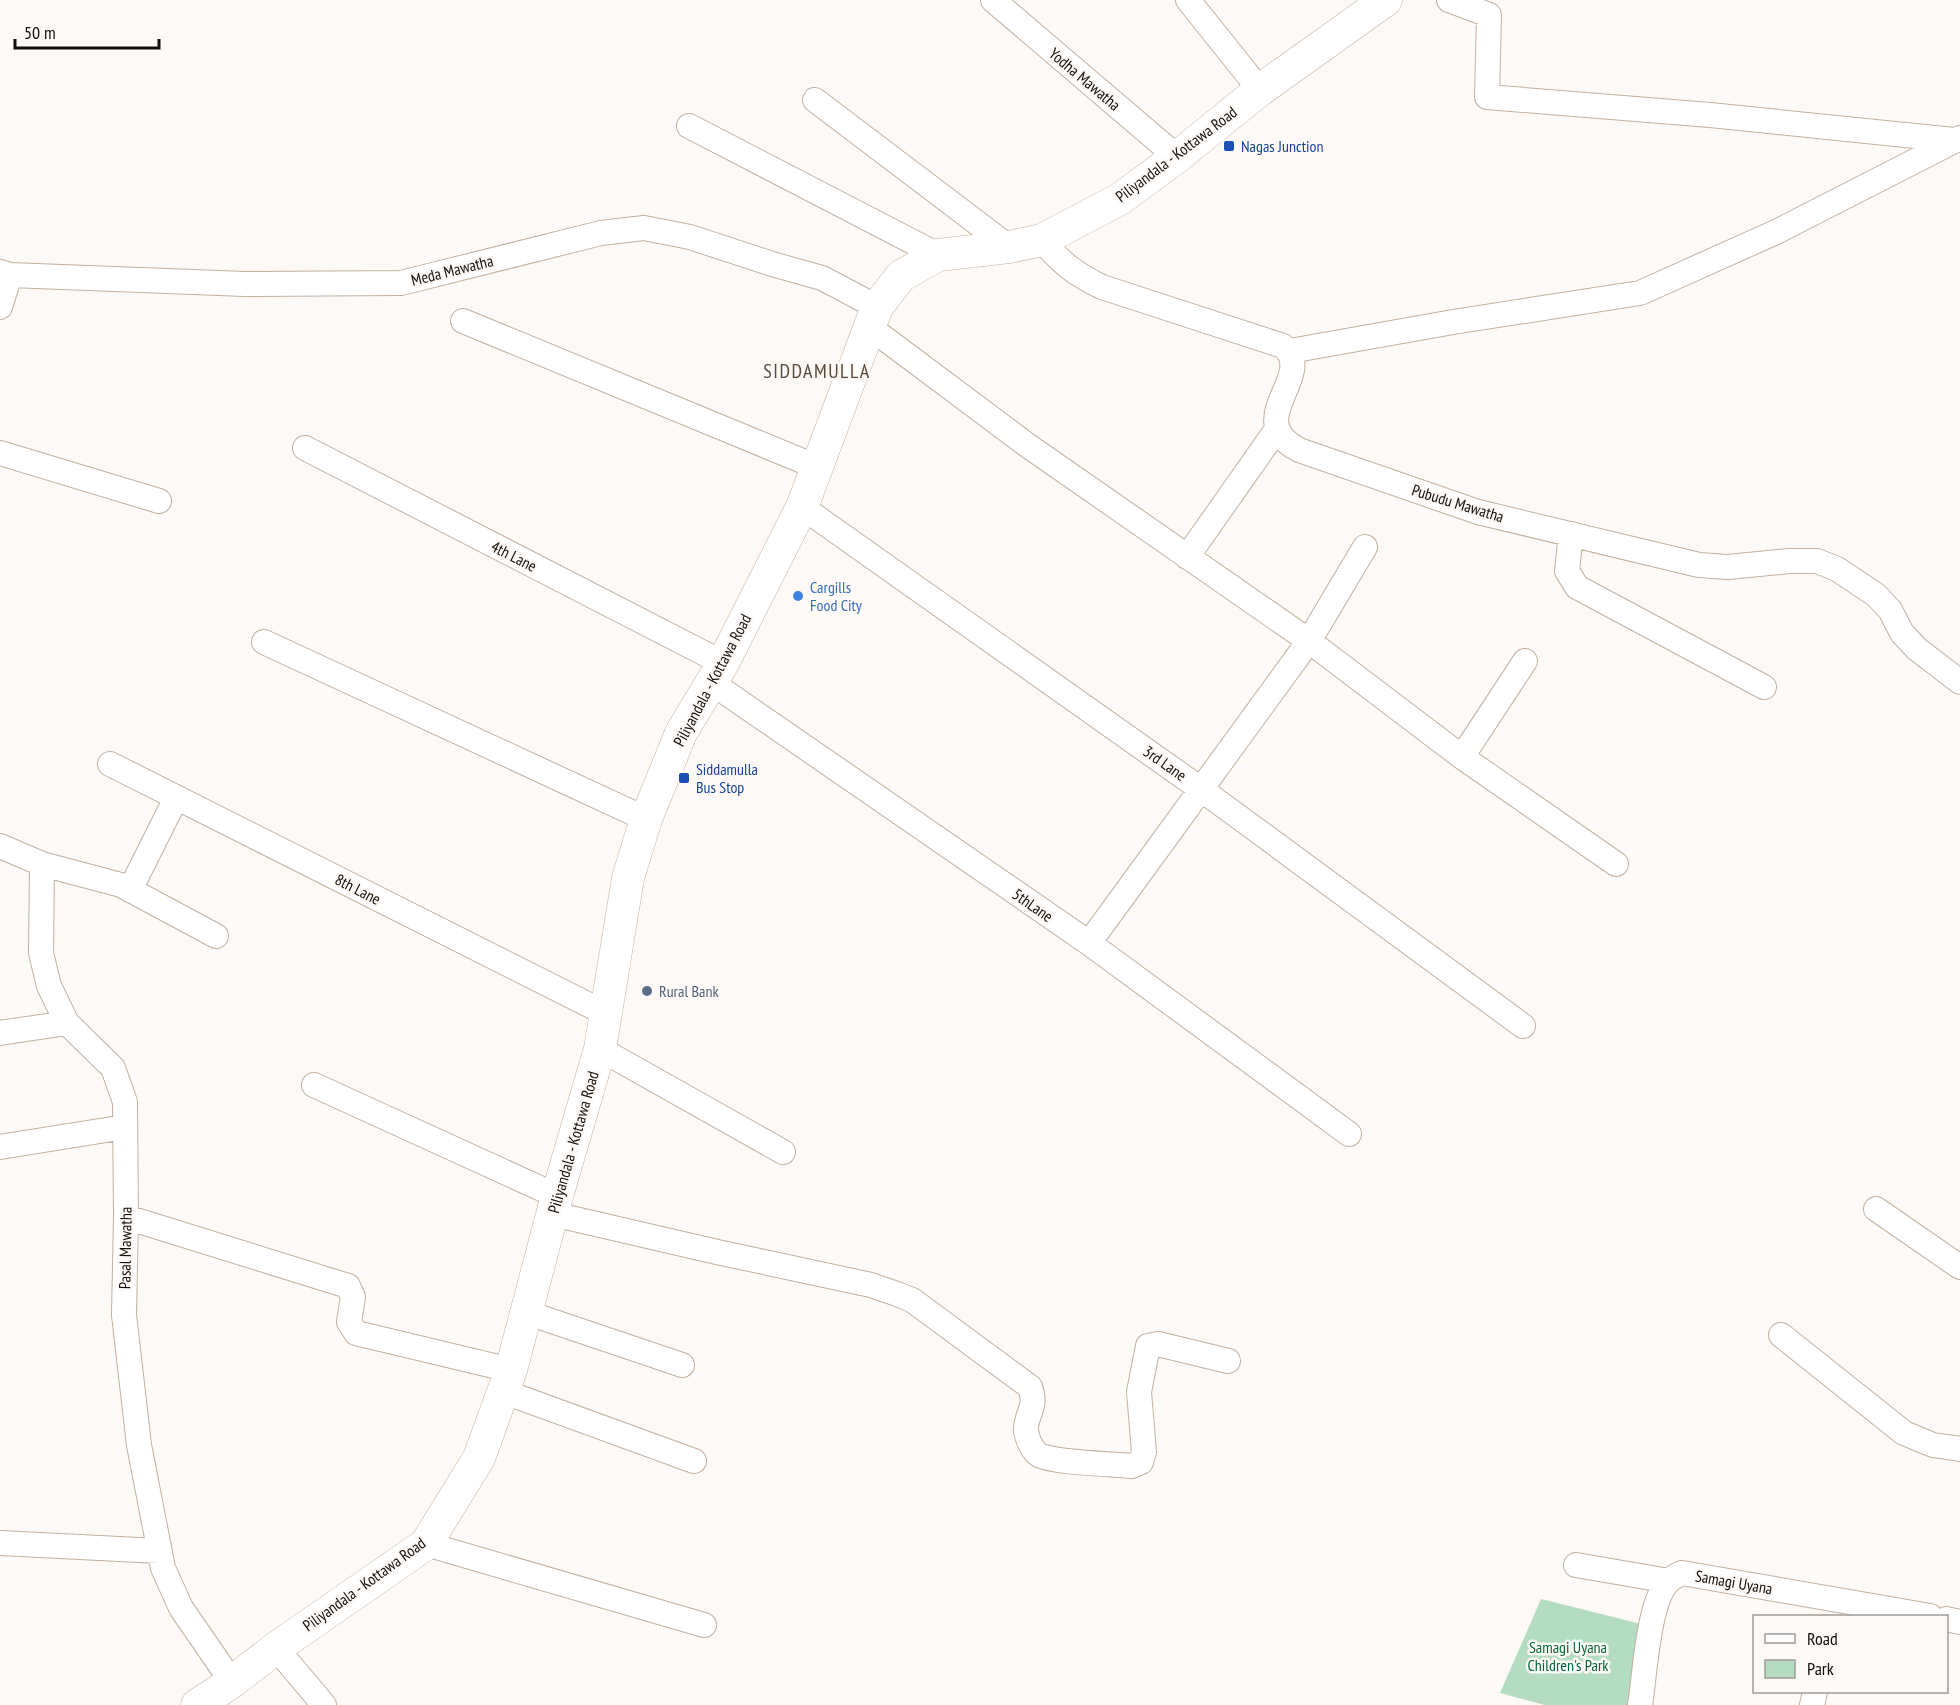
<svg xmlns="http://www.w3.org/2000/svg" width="1960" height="1705" viewBox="0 0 1960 1705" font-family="'PT Sans Narrow',sans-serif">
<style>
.green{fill:#b3dcc1}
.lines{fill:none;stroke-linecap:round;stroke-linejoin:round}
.minor-casing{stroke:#c2b09f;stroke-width:26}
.major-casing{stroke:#c2b09f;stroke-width:33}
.minor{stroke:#fff;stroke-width:24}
.major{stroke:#fff;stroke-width:32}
.transit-dot{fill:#1a4fb4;stroke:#fdf9f6;stroke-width:2}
.shop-dot{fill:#3f7fe0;stroke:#fdf9f6;stroke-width:2}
.service-dot{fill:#5c6f8a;stroke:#fdf9f6;stroke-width:2}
.labels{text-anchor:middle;stroke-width:5;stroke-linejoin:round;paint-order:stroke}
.street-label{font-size:16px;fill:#140e08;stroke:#fdf9f6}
.transit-label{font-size:16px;fill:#164399;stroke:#fdf9f6;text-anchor:start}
.shop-label{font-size:16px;fill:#366cbe;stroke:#fdf9f6;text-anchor:start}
.service-label{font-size:16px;fill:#4e5e75;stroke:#fdf9f6;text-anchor:start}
.park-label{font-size:16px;fill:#03653a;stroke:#fdf9f6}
.quarter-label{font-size:20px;letter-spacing:1.5px;fill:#5a4a3c;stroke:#fdf9f6}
</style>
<rect width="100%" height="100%" fill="#fdf9f6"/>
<path class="green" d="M 1541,1599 L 1645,1625 L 1633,1705 L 1545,1705 L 1500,1693 Z"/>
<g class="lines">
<defs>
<path id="minor" d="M 993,0 L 1177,157
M 1188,0 L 1260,90
M 1449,0 L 1489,15 L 1487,97 L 1710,115 L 1954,140
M 815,100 L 1009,247
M 689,126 L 938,255
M 1042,240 C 1061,263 1075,274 1102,287 L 1283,346 C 1318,376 1240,419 1299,450 L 1478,512 L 1699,565 L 1728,567 L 1789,561 L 1817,561 L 1837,569 L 1876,595 L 1890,610 L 1902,633 L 1917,649 L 1960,682
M 0,272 L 10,275 L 0,307
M 10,275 L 245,284 L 401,283 L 601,233 L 644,228 L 690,237 L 772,264 L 822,278 L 877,307
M 463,321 L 817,467
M 868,326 L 1027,445 L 1309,641 L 1462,757 L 1616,864
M 1290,351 L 1453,322 L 1640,293 L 1776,232 L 1960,138
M 305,448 L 723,663
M 0,453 L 159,501
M 802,507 L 1202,790 L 1523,1026
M 1571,534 L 1567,571 L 1577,587 L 1764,687
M 1187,557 L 1277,429
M 264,642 L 646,819
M 712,683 L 1089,943 L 1349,1134
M 1462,757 L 1525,661
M 110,764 L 607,1014
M 0,846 L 42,864 L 41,953 L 49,986 L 67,1023 L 113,1068 L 125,1102 L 126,1217 L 124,1315 L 139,1445 L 163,1568 L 181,1608 L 232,1682
M 42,864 L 121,885 L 216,936
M 130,890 L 176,798
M 1089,943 L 1309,641 L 1365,547
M 0,1033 L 67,1023
M 600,1049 L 783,1152
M 314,1085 L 557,1196
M 0,1147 L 125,1127
M 1876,1209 L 1960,1267
M 553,1214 L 717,1252 L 871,1285 L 897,1294 L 912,1300 L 1030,1387 C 1038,1408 1025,1414 1026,1431 C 1027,1439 1033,1452 1039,1455 C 1055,1463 1112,1464 1132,1466 L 1141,1462 L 1144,1452 L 1139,1392 L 1148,1346 L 1158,1344 L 1228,1361
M 126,1217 L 348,1286 L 353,1297 L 349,1322 L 356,1333 L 511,1370
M 528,1313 L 682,1365
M 1781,1335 L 1904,1433 L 1933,1445 L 1960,1449
M 502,1391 L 694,1461
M 0,1543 L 159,1551
M 426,1544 L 704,1625
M 1576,1565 L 1669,1581
M 1946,1619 L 1960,1622
M 276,1648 L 324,1705
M 1640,1705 C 1645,1676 1648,1598 1670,1580 C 1673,1577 1678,1575 1682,1573 L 1930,1616
M 1812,1705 L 1815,1692"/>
<path id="major" d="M 197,1705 L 232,1682 L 276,1648 L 426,1544 L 479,1458 L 511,1370 L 557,1196 L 600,1049 L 628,878 L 646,819 L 681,733 L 723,663 L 802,507 L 877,307 L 901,276 L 938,255 L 1009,247 L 1042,240 L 1120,199 L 1177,157 L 1260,90 L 1386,0"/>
</defs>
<use href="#minor" class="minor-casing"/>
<use href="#major" class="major-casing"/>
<use href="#minor" class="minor"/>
<use href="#major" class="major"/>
</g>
<g class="transit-dot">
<rect x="1223" y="140" width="12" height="12" rx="3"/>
<rect x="678" y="772" width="12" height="12" rx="3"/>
</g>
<circle class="shop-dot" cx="798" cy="596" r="6"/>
<circle class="service-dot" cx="647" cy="991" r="6"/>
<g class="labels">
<g class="street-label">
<text transform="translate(1085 79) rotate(40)" y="6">Yodha Mawatha</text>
<text transform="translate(1176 154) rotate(-37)" y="6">Piliyandala - Kottawa Road</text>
<text transform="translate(452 270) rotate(-14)" y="6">Meda Mawatha</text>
<text transform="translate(1458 503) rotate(17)" y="6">Pubudu Mawatha</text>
<text transform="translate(514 556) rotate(27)" y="6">4th Lane</text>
<text transform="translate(712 680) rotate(-62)" y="6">Piliyandala - Kottawa Road</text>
<text transform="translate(1165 763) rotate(35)" y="6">3rd Lane</text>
<text transform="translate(358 889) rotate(27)" y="6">8th Lane</text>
<text transform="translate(1033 905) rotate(35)" y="6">5thLane</text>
<text transform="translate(573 1142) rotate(-74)" y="6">Piliyandala - Kottawa Road</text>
<text transform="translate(125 1248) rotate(-89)" y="6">Pasal Mawatha</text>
<text transform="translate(1734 1582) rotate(10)" y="6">Samagi Uyana</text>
<text transform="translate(364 1584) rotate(-36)" y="6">Piliyandala - Kottawa Road</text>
</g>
<g class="transit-label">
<text x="1241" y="152">Nagas Junction</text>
<text x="696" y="775">Siddamulla<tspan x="696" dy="18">Bus Stop</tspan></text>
</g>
<g class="shop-label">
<text x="810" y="593">Cargills<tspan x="810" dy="18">Food City</tspan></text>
</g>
<g class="service-label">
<text x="659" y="997">Rural Bank</text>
</g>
<g class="park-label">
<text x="1568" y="1653">Samagi Uyana<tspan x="1568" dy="18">Children's Park</tspan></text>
</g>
<g class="quarter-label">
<text x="817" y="378">SIDDAMULLA</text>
</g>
</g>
<rect x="1753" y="1615" width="195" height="78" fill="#fdf9f6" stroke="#a09b97" stroke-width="1.5"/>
<rect x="1765" y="1634" width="30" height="9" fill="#ffffff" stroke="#a09b97" stroke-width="1.5"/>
<text x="1807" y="1645" font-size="18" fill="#140e08">Road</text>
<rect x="1765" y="1660" width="30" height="18" fill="#b3dcc1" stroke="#a09b97" stroke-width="1.5"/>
<text x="1807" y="1675" font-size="18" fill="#140e08">Park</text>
<path d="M15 39v9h144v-9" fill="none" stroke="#140e08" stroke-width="3"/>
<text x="24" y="39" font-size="18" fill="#140e08" stroke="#fdf9f6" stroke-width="4.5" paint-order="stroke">50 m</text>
</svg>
